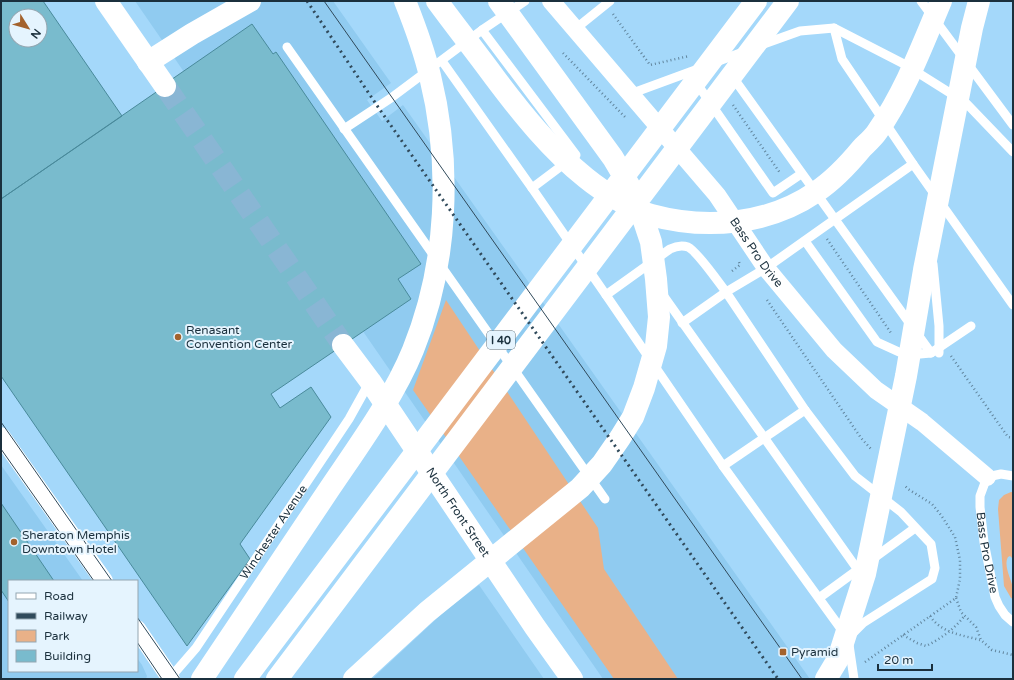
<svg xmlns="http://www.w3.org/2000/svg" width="1014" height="680" viewBox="0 0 1014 680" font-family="'Varela Round',sans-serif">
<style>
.built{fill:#90cbf0}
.green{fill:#e9b188}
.building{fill:#79bbcd;stroke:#498a9b;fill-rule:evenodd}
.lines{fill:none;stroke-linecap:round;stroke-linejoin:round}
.secondary-tunnel{stroke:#89b6d4;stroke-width:22;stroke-dasharray:22 11;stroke-linecap:butt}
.path{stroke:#61859d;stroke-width:2.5;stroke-dasharray:1 3;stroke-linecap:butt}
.lane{stroke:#fff;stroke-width:9}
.street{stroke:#fff;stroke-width:18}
.secondary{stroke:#fff;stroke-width:22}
.highway{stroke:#fff;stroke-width:22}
.tram{stroke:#304a5b;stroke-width:1}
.rail{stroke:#304a5b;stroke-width:3;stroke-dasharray:2 4;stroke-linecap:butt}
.poi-dot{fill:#a3622d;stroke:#e5f4fe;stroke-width:1.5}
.labels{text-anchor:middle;stroke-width:4;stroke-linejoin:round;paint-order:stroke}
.shield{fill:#e5f4fe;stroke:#586b77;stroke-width:1}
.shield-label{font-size:11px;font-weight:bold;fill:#1b303d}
.street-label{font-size:12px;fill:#1b303d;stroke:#e5f4fe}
.poi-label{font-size:12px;fill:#1b303d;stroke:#e5f4fe;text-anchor:start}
</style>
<rect width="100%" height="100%" fill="#a4d8fa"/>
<path class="built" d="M 135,1 L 333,1 L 391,83 L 367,100 L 382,121 L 403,105 L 810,679 L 603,679 Z
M 1,465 L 83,581 L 9,581 L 9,671 L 137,671 L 137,658 L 142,665 L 147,676 L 146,679 L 1,679 Z
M 479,585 L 544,679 L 372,679 L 446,610 Z"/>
<path class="green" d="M 446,300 L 598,528 L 604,569 L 678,679 L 614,679 L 413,390 Z
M 1011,492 L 1013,492 L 1013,566 L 1012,558 L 1010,556 L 1008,557 C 1003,566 1012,580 1013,589 C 1013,592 1013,596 1013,599 L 1011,598 L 1004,586 L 998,509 L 999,500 L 1004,495 Z"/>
<path class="building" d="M 1,1 L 43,1 L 122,116 L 1,199 ZM 16,16 L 40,16 L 40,40 L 16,40 Z
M 252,24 L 273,54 L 276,52 L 421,264 L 398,279 L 411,299 L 271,394 L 280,408 L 311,387 L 331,417 L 240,544 L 250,559 L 187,646 L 1,376 L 1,199 L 165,86 L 165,84 Z
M 1,503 L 54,581 L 9,581 L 9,602 L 1,590 Z"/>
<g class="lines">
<path class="secondary-tunnel" d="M 165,86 L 343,345"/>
<path class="path" d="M 613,14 L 650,65 L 689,56
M 563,53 L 625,117
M 733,105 L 780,173
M 827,239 L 891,333
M 732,271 L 740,265 L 739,262
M 767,300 L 861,438 L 871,449
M 951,356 L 1008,437 L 1013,438
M 956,598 L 961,612 L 976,627 L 981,640 L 992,650 L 1013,655
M 930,616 C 941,633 962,635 980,640
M 903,635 L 917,643 L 926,646 C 940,639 955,629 965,615
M 865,662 L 956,598 L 960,579 L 960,560 L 955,537 L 941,515 L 932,504 L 908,489 L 904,485"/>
<g class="lane">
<path d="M 921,1 L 1013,125"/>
<path d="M 834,28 L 842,59 L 913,164 L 766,268 L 726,292 L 805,410 L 855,476 L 901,512 L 931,544 L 935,568 L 932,579 L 863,623 L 848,638 L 854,679"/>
<path d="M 482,30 L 576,155 L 532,188"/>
<path d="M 574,30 L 610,1"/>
<path d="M 761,45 L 800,31 L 834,28 L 904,64 L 966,103 L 1013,152"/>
<path d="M 287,47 L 605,499"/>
<path d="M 442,61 L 532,188 L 606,295"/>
<path d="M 716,62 L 743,52"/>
<path d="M 732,76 L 931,353 L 971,326"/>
<path d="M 695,81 L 773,193 L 801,174"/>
<path d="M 630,94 L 698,69"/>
<path d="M 344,129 L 391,98 L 482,30 L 525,1"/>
<path d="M 913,164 L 1013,305"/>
<path d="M 805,241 L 877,342 L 899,352 L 920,354 L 931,353"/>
<path d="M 933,264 L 939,326 L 939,353"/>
<path d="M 663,295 L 858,570"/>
<path d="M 682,323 L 726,292 C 719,283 697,251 688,247 C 682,245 676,246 670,249 L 606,295 L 723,466 L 844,633"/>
<path d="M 723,466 L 805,410"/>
<path id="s1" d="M 1013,476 L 1001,474 L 987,477 L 980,496 L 980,507 L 984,542 L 995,597 L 999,606 L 1005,615 L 1013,622"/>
<path d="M 819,598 L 915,528"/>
<path id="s2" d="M 170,678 L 196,648 L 349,419 L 369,383"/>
</g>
<g class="street">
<path id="s3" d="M 551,1 L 717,195 L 766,268 L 834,350 L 876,390 L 922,422 L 987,477"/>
<path d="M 1,436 L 104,581"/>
<path d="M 137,629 L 171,679"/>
</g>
<g class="secondary">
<path d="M 106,1 L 165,86"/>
<path id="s4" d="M 343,345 L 370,381 L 535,627 L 572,679"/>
</g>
<path class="highway" d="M 437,1 C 456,27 476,52 495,78 C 522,114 551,150 586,178 C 602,191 632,210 651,215 C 706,230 768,225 816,192 C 834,180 848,165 862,148 C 867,143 873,138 877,132 C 905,92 922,46 941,1
M 148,62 L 192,34 L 250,1
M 202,679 C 245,615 287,552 330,488 C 359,445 394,397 413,350 C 448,264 452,165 430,76 C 424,50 415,26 405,1
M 245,679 L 756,1
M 277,679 L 788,1
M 354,679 L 427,612 L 580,488 L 602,464 L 620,438 L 633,417 L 644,388 L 656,346 L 659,317 L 656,279 L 651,242 L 636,197 L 613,158 L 499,1
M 826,679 L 838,659 L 865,574 L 906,376 L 924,270 L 950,139 L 972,28 L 979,1"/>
<path class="tram" d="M 324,1 L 802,679
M 1,422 L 112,581
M 1,449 L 94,581
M 137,617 L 180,679
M 137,642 L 162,679"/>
<path class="rail" d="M 307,1 L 378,107 L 778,679"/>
</g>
<g class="poi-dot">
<circle cx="178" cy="337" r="4"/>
<circle cx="14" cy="542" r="4"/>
<rect x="779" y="648" width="8" height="8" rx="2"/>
</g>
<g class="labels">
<rect class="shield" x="487" y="331" width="28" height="18" rx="3"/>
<g class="shield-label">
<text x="501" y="344">I 40</text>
</g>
<g class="street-label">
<text dy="4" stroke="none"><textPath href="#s3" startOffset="325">Bass Pro Drive</textPath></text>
<text dy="4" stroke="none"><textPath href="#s4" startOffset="203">North Front Street</textPath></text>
<text dy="4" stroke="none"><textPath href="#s2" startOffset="179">Winchester Avenue</textPath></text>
<text dy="4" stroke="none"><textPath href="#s1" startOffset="104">Bass Pro Drive</textPath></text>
</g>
<g class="poi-label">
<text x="186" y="334">Renasant<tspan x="186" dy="14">Convention Center</tspan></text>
<text x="22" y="539">Sheraton Memphis<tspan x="22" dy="14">Downtown Hotel</tspan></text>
<text x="791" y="656">Pyramid</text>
</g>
</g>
<rect width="1014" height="680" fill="none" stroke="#1b303d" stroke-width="4"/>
<rect x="8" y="580" width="130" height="92" fill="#e5f4fe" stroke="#94a6b1"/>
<rect x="16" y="593" width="20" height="6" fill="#ffffff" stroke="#94a6b1"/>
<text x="44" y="600" font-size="12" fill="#1b303d">Road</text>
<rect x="16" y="613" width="20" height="6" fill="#304a5b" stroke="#94a6b1"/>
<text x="44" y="620" font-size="12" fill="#1b303d">Railway</text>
<rect x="16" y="630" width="20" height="12" fill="#e9b188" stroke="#94a6b1"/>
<text x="44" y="640" font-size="12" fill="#1b303d">Park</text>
<rect x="16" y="650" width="20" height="12" fill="#79bbcd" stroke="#94a6b1"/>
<text x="44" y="660" font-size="12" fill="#1b303d">Building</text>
<g transform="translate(28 28) rotate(127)"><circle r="19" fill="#e5f4fe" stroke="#94a6b1"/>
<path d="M0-3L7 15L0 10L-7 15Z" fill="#a3622d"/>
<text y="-6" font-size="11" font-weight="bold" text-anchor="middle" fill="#1b303d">N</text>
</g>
<path d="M878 664v6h54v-6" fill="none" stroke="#1b303d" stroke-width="2"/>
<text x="884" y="664" font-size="12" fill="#1b303d" stroke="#e5f4fe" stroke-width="3" paint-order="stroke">20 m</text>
</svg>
